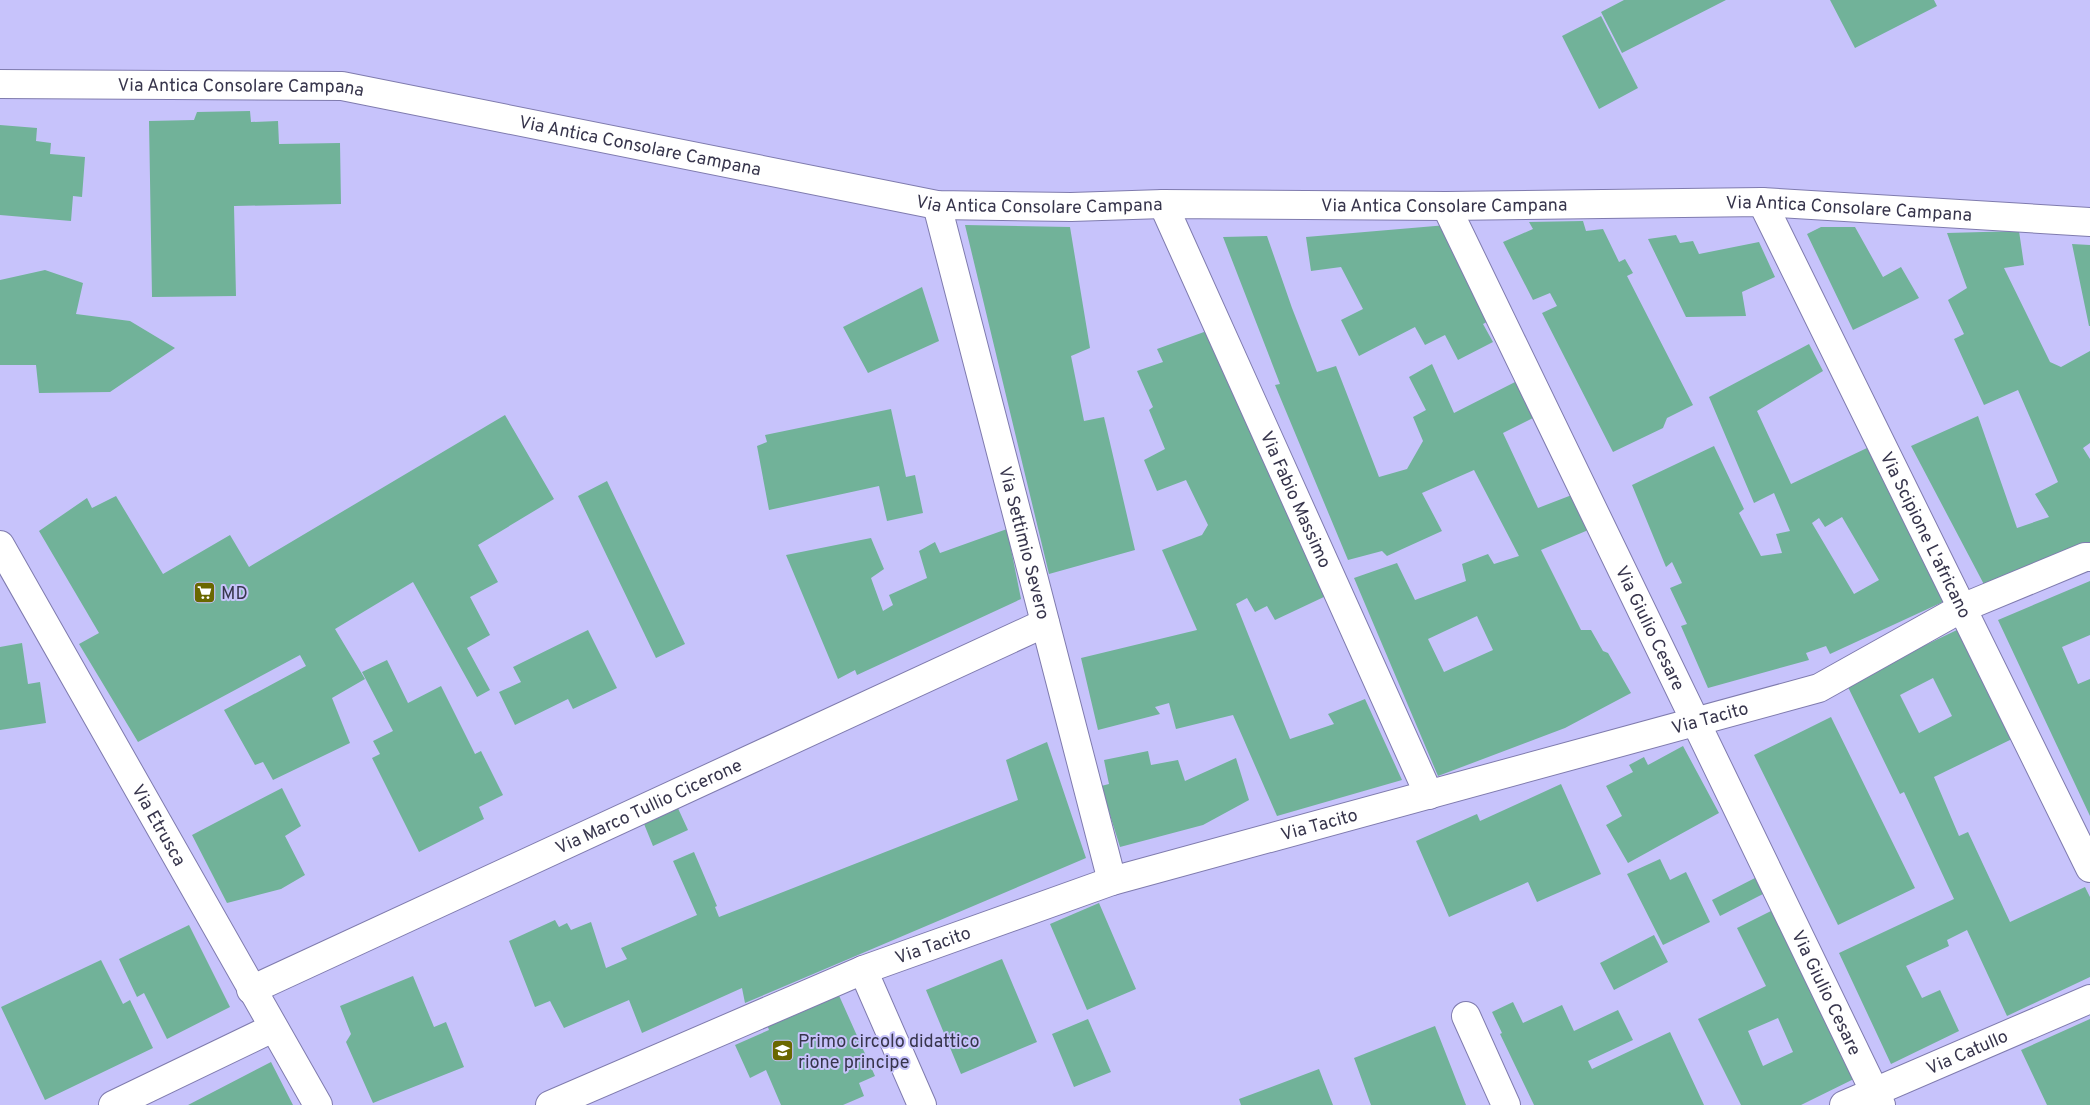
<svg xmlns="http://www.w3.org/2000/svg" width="2090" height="1105" viewBox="0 0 2090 1105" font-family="Overpass,sans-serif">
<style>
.building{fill:#71b299;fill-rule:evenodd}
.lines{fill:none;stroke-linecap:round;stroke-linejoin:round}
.minor-casing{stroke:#7f7bae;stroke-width:30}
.minor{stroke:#fff;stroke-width:28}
.labels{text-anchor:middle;stroke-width:4;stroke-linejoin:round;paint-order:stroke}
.street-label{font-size:18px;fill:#37354c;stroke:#c7c3fb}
.poi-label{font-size:18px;fill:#37354c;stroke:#c7c3fb;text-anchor:start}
</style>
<rect width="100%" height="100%" fill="#c7c3fb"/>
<path class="building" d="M 1624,0 L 1726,0 L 1622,53 L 1601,12 Z
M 1830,0 L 1934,0 L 1937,6 L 1855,48 Z
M 1601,16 L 1638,88 L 1599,109 L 1562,36 Z
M 250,111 L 251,122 L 278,121 L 279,144 L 340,143 L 341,204 L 234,206 L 236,296 L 152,297 L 149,121 L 194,120 L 197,112 Z
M 0,125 L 37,128 L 36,141 L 51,143 L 50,154 L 85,157 L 82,197 L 73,196 L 71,221 L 0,215 Z
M 1583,221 L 1586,231 L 1603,229 L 1619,262 L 1625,259 L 1633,273 L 1627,276 L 1693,405 L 1667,418 L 1663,428 L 1613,452 L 1542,313 L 1557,306 L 1550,293 L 1533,300 L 1503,242 L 1533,229 L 1529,222 Z
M 965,225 L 1070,227 L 1090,348 L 1071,356 L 1084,421 L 1104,417 L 1135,550 L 1049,574 Z
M 1447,225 L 1494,318 L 1483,324 L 1493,342 L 1458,360 L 1445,335 L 1425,345 L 1415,327 L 1359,356 L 1341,320 L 1363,309 L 1341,267 L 1311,271 L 1306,237 Z
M 1821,227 L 1855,227 L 1883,277 L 1901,267 L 1919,298 L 1853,330 L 1807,234 Z
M 2019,231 L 2024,265 L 2004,268 L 2050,362 L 2061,367 L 2090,351 L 2090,443 L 2083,448 L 2090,459 L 2090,542 L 1988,592 L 1911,446 L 1978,416 L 2017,528 L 2049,517 L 2035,494 L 2058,482 L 2018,390 L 1984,405 L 1954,339 L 1964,334 L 1948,300 L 1967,288 L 1947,233 Z
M 1676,235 L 1680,243 L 1693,241 L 1699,254 L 1759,242 L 1775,277 L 1742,292 L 1746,316 L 1686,317 L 1648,239 Z
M 1267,236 L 1292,308 L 1317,372 L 1336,366 L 1379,477 L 1407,469 L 1423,441 L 1413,417 L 1426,410 L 1409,377 L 1432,364 L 1454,413 L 1521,379 L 1539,415 L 1503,433 L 1538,508 L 1577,493 L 1593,528 L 1541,550 L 1581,630 L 1591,630 L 1603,651 L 1608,653 L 1631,693 L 1565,728 L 1438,776 L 1354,578 L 1397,563 L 1415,600 L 1466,581 L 1462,564 L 1488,554 L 1494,564 L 1519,556 L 1474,470 L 1422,493 L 1442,531 L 1387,556 L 1382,551 L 1348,560 L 1275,385 L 1280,384 L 1223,237 ZM 1477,616 L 1493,650 L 1444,672 L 1428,639 Z
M 2072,244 L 2090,245 L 2090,326 L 2089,326 Z
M 45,270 L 83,283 L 76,314 L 130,321 L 175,348 L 110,392 L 39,393 L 36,365 L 0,365 L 0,280 Z
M 922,287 L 939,341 L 868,373 L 843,327 Z
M 1215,328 L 1326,596 L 1275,620 L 1267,606 L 1255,612 L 1247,598 L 1236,604 L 1290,739 L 1334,724 L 1328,714 L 1365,699 L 1402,780 L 1277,816 L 1233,715 L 1176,729 L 1169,703 L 1155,707 L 1160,714 L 1098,730 L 1081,658 L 1197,630 L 1162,550 L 1202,535 L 1208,525 L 1186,480 L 1157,491 L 1144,460 L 1165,449 L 1149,410 L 1153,407 L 1137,371 L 1163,362 L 1157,349 Z
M 1809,344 L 1823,371 L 1757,411 L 1791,484 L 1867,448 L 1945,601 L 1830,654 L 1826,646 L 1806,653 L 1809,660 L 1708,688 L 1681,626 L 1687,624 L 1670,588 L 1682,583 L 1672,562 L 1666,567 L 1632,485 L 1714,446 L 1744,509 L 1739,513 L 1761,556 L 1782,553 L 1776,534 L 1790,531 L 1774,493 L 1754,503 L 1709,397 ZM 1842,517 L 1879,580 L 1854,594 L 1812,523 L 1819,518 L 1825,527 Z
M 891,409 L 906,477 L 915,475 L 923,513 L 887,521 L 879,486 L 769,510 L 757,446 L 767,442 L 765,435 Z
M 505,415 L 554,499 L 478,545 L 498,582 L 470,597 L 490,635 L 467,648 L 490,690 L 477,697 L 413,582 L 335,629 L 365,679 L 332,698 L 350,743 L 273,780 L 263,762 L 255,765 L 224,710 L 306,666 L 300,655 L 138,742 L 79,644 L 99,633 L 39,531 L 87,498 L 92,508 L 116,496 L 163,574 L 230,535 L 249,567 Z
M 607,481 L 685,644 L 656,658 L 578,496 Z
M 1007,529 L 1021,599 L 857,675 L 855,670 L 838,679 L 786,555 L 871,538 L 884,569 L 871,578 L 883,611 L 893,605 L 889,595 L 927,578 L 919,551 L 935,542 L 940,553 Z
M 2090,581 L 2090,635 L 2062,647 L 2078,684 L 2090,679 L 2090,816 L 1998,620 Z
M 1959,629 L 2012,739 L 1934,777 L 1959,836 L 1968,832 L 2010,922 L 2085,887 L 2090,897 L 2090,977 L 2007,1016 L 1967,930 L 1947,940 L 1949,946 L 1906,966 L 1922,998 L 1940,990 L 1959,1031 L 1891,1064 L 1839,953 L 1954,899 L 1904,792 L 1900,794 L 1846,683 ZM 1933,678 L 1952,716 L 1919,733 L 1900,695 Z
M 588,630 L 617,688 L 573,709 L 568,699 L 515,725 L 499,692 L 521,682 L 513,667 Z
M 22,643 L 28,684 L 40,682 L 46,723 L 0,730 L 0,647 Z
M 387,660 L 408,703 L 441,686 L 475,754 L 481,751 L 503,795 L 479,807 L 484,819 L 419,852 L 372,758 L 380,754 L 373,741 L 393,731 L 362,672 Z
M 1831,717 L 1915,888 L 1838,925 L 1754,755 Z
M 1047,742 L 1086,858 L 745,1003 L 742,988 L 642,1033 L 629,1000 L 564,1028 L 550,1001 L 535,1007 L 509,941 L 555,920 L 559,927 L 567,923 L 571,930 L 591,922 L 606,968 L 627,959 L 621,948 L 697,915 L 673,861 L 694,852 L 717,906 L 715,907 L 719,917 L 1018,800 L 1006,760 Z
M 1683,746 L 1719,813 L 1628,863 L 1606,825 L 1622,816 L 1606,786 L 1633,772 L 1629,765 L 1644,757 L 1648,765 Z
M 1148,751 L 1151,765 L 1178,760 L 1185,781 L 1236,758 L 1249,800 L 1203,825 L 1120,847 L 1101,786 L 1109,784 L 1104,760 Z
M 1561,784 L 1601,874 L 1537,902 L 1528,882 L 1449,917 L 1416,841 L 1477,814 L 1480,821 Z
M 282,788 L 301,826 L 285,836 L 305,875 L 281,889 L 227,903 L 192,835 Z
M 676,804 L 688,830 L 653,846 L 642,819 Z
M 1660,859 L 1670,880 L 1686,872 L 1710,922 L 1663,945 L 1627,874 Z
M 1755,878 L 1763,894 L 1720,916 L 1712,900 Z
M 1099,903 L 1136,989 L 1087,1010 L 1050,924 Z
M 1771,911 L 1799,967 L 1814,972 L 1864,1074 L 1801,1105 L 1741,1105 L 1698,1019 L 1766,986 L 1737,928 ZM 1778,1018 L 1793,1052 L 1763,1066 L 1748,1031 Z
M 189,925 L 230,1007 L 167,1039 L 144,993 L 137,997 L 119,959 Z
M 1654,935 L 1668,962 L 1614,990 L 1600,963 Z
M 1002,959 L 1037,1042 L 961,1074 L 926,990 Z
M 101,960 L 123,1004 L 130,1000 L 153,1048 L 45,1100 L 1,1007 Z
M 413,976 L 434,1027 L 446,1022 L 464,1067 L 373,1103 L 346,1042 L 351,1034 L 340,1006 Z
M 837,991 L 875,1076 L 859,1083 L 864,1096 L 843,1105 L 781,1105 L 766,1070 L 750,1078 L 735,1045 L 769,1030 L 766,1022 Z
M 1513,1002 L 1523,1023 L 1562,1005 L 1574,1031 L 1618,1010 L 1633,1040 L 1588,1061 L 1592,1069 L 1670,1032 L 1704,1105 L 1534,1105 L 1500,1034 L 1502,1033 L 1492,1012 Z
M 1088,1019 L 1111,1072 L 1074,1087 L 1052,1034 Z
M 2090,1019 L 2090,1105 L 2047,1105 L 2021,1050 Z
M 1435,1026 L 1466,1105 L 1371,1105 L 1354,1058 Z
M 271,1062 L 293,1105 L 188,1105 Z
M 1319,1069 L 1333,1105 L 1241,1105 L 1239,1099 Z"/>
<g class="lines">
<defs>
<g id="minor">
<path id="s1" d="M 0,84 L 342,86 L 937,205 L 1071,207 L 1163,204 L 1446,206 L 1762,202 L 2090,222"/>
<path id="s2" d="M 1762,202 L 2090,868"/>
<path id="s3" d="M 1163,204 L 1429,795"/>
<path id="s4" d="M 937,205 L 1112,881"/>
<path id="s5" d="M 1446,206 L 1881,1105"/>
<path id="s6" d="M 0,545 L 318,1105"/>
<path d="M 863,970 L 922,1105"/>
<path id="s7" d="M 251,990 L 1045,623"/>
<path d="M 1466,1016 L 1506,1105"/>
<path d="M 113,1105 L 273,1028"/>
<path id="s8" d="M 550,1105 L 863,970 L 1112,881 L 1819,688 L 1962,608 L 2085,557 L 2090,557"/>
<path id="s9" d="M 1844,1105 L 2090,999"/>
</g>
</defs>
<use href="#minor" class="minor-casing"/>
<use href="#minor" class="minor"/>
</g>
<defs>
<symbol id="supermarket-square" viewBox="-11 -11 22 22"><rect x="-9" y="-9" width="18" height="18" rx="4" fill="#6a6700" stroke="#c7c3fb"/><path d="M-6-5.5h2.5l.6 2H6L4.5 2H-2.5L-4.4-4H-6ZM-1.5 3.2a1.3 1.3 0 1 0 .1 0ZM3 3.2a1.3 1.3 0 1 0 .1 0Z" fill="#fff"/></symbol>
<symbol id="school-square" viewBox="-11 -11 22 22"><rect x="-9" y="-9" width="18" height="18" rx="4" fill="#6a6700" stroke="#c7c3fb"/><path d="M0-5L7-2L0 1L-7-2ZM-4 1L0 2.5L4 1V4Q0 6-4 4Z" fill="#fff"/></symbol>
</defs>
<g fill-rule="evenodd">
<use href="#supermarket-square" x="192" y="580" width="25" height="25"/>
<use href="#school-square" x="770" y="1038" width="25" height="25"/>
</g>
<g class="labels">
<g class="street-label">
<text dy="6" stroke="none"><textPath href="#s1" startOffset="241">Via Antica Consolare Campana</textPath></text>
<text dy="6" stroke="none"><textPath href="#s1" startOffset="646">Via Antica Consolare Campana</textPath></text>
<text dy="6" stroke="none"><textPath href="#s1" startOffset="1051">Via Antica Consolare Campana</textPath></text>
<text dy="6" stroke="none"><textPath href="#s1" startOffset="1456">Via Antica Consolare Campana</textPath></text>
<text dy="6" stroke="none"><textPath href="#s1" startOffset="1861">Via Antica Consolare Campana</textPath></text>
<text dy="6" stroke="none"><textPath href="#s3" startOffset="324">Via Fabio Massimo</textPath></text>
<text dy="6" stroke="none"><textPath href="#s2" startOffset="371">Via Scipione L'africano</textPath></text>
<text dy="6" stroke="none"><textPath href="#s4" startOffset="349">Via Settimio Severo</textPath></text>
<text dy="6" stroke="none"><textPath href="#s5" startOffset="469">Via Giulio Cesare</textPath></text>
<text dy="6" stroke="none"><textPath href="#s8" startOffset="1225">Via Tacito</textPath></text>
<text dy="6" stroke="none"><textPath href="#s7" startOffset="438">Via Marco Tullio Cicerone</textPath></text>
<text dy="6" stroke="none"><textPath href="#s6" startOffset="322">Via Etrusca</textPath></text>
<text dy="6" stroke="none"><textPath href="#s8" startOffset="820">Via Tacito</textPath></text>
<text dy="6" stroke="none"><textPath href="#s8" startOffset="415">Via Tacito</textPath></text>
<text dy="6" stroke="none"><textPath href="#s5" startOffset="874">Via Giulio Cesare</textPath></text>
<text dy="6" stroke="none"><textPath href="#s9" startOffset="134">Via Catullo</textPath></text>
</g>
<g class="poi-label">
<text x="221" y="599">MD</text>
<text x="798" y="1047">Primo circolo didattico<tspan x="798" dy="21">rione principe</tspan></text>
</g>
</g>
</svg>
